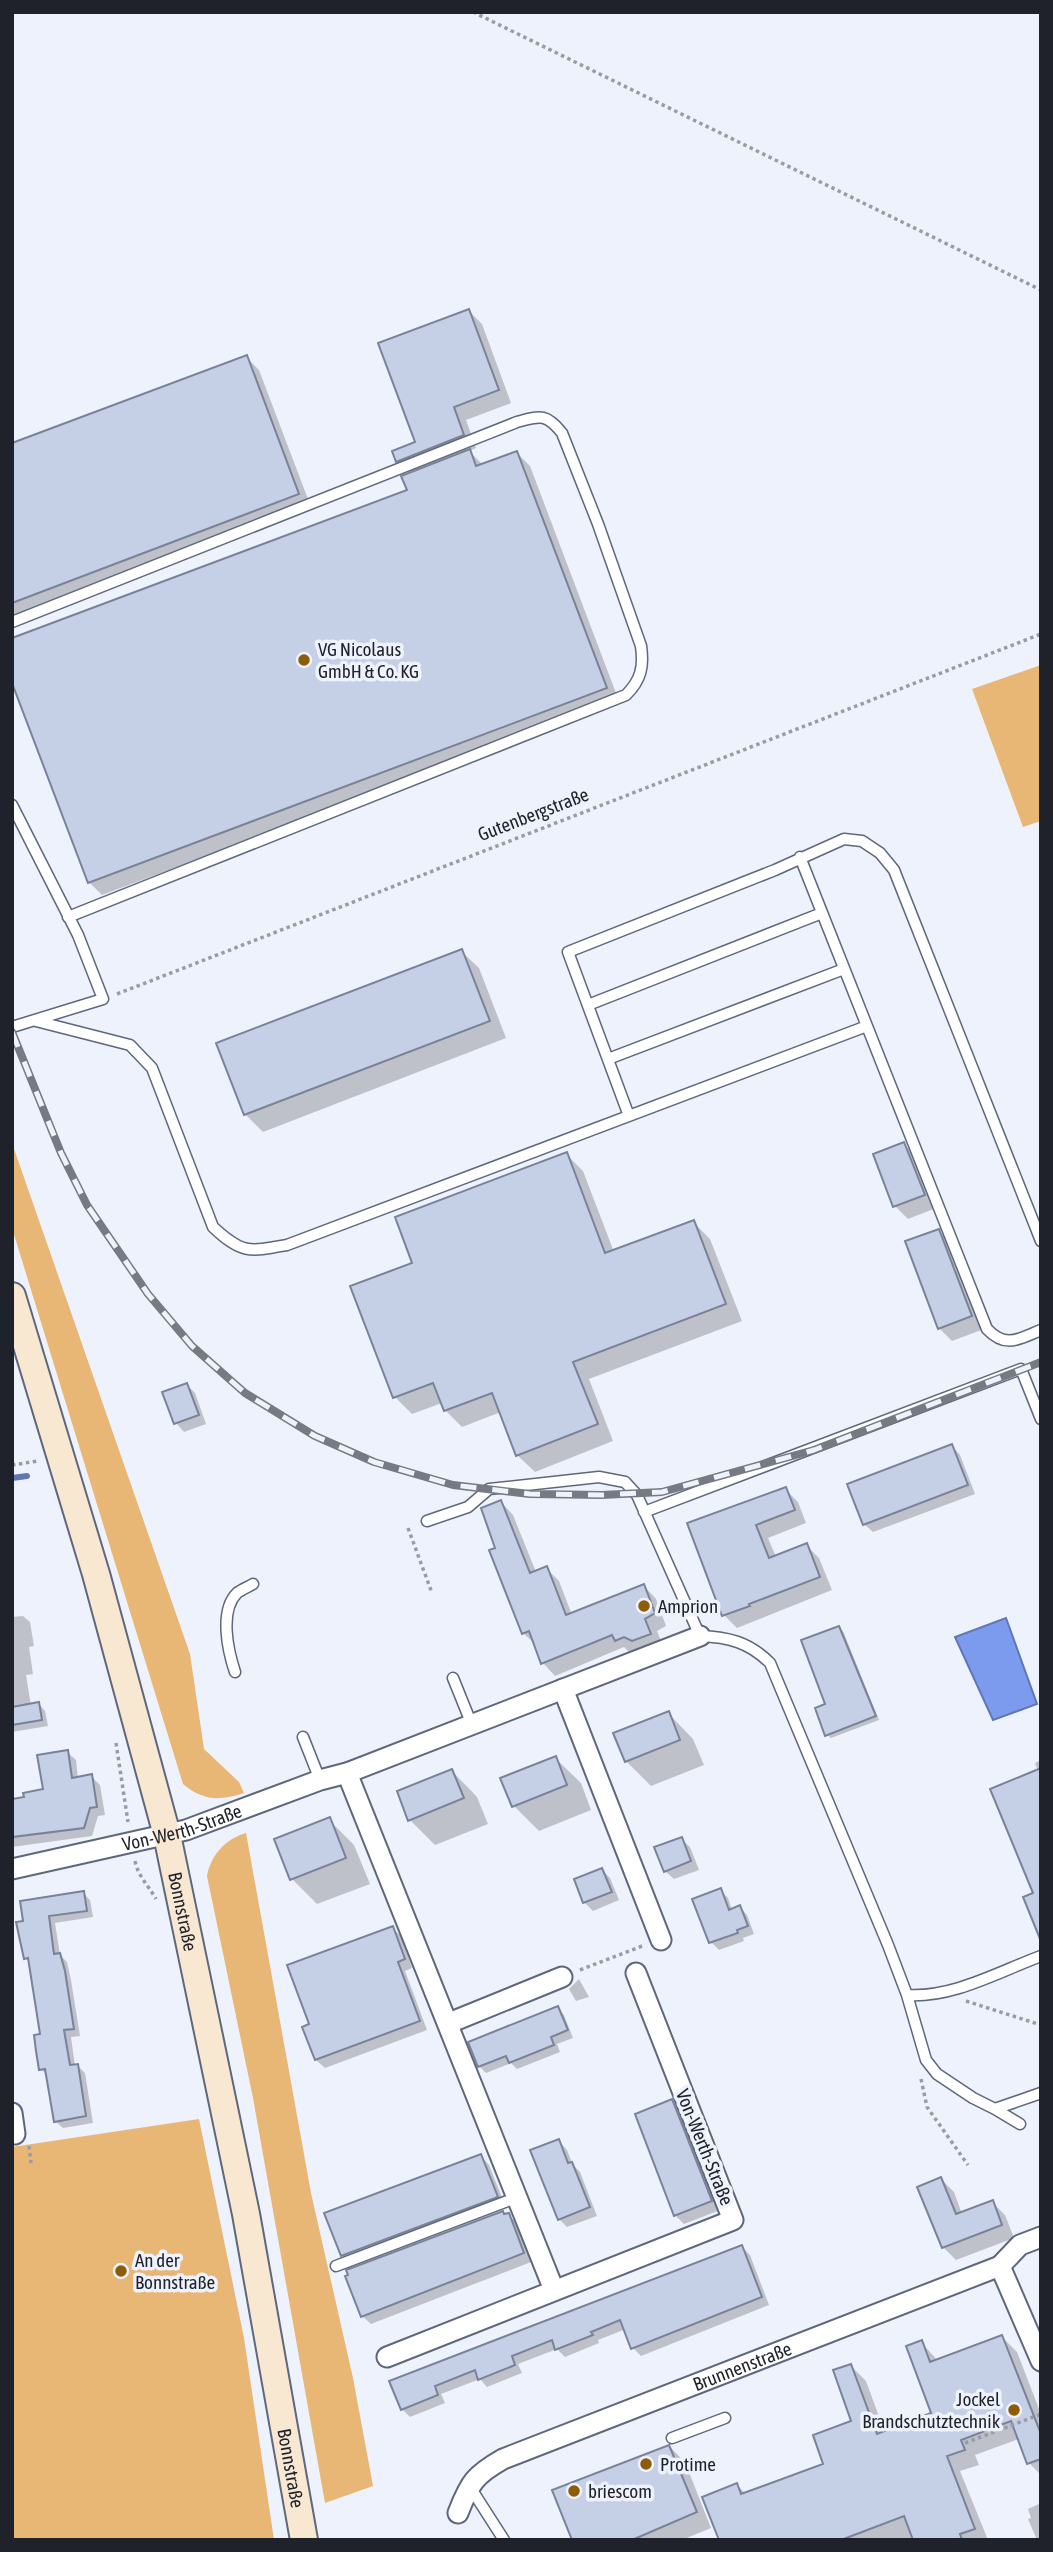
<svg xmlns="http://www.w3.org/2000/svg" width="1053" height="2552" viewBox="0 0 1053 2552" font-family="'Asap Condensed',sans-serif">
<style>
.green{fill:#e8b675}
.water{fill:#7c9bef;stroke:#6077b4;stroke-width:2}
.shadow{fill:#0003}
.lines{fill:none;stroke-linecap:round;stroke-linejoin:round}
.stream{stroke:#6077b4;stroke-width:6}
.building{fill:#c5cfe6;stroke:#798298;stroke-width:2}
.lane-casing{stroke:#5e677c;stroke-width:13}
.street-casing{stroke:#5e677c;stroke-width:23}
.secondary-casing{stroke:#5e677c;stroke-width:30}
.path{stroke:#999ca6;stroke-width:3.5;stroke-dasharray:3.5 3.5;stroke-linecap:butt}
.lane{stroke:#fff;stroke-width:10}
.street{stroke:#fff;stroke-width:19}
.secondary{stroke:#f8e7d1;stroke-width:26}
.rail-casing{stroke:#767a83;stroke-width:8}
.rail{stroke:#eef2fc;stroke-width:5;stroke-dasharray:16;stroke-linecap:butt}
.poi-dot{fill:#8d5c07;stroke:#eef2fc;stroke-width:2.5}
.labels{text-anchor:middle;stroke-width:7;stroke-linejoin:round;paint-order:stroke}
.poi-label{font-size:19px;fill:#1f222b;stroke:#eef2fc;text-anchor:start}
.street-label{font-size:19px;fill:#1f222b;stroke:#eef2fc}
</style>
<rect width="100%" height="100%" fill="#eef2fc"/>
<path class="green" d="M 1041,665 L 1041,821 L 1023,827 L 972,689 Z
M 12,1143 L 190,1654 L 204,1749 L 239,1782 L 244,1793 C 220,1801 203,1801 183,1784 L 12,1228 Z
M 246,1833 L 311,2193 L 353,2378 L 373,2486 L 325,2503 L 253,2098 L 207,1876 C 211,1855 225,1839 246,1833 Z
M 199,2119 L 244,2338 L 274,2540 L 12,2540 L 12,2147 Z"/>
<path class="water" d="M 1006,1618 L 1037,1704 L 993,1720 L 955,1637 Z"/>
<path class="shadow" d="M 469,311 L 482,324 L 511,403 L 466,420 L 476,448 L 469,451 L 482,464 L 517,453 L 530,466 L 619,701 L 102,895 L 89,882 L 409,491 L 411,474 L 398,461 L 418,443 Z
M 246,357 L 259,370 L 311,507 L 12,620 L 12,517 Z
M 461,951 L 479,968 L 506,1038 L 263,1132 L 245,1114 Z
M 904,1144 L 917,1157 L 936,1208 L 908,1219 L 895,1206 Z
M 566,1154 L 583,1171 L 614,1252 L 693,1222 L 710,1239 L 742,1321 L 589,1379 L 613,1441 L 535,1472 L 517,1455 L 501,1412 L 462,1427 L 445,1410 L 442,1403 L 412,1414 L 395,1397 L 415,1264 Z
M 939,1231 L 952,1244 L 984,1329 L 952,1341 L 939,1328 Z
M 187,1385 L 195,1393 L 206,1424 L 184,1432 L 176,1423 Z
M 952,1446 L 960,1455 L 975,1494 L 873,1532 L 864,1524 Z
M 785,1489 L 798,1502 L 806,1523 L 768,1538 L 776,1557 L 806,1545 L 819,1558 L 832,1590 L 737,1628 L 724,1615 L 689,1524 Z
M 501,1502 L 513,1515 L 536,1572 L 546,1568 L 559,1581 L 572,1615 L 644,1586 L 656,1599 L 666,1626 L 657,1631 L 663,1646 L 645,1653 L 638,1649 L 629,1652 L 624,1647 L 555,1676 L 543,1663 L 536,1645 L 523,1633 L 498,1549 Z
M 23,1616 L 30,1622 L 34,1646 L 29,1647 L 33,1674 L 26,1675 L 31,1706 L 39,1704 L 45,1711 L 48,1726 L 12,1732 L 12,1617 Z
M 839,1628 L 843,1631 L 879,1720 L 831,1738 L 827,1735 L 827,1705 Z
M 668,1713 L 693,1739 L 704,1765 L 651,1786 L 626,1761 Z
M 67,1752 L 76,1760 L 78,1778 L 91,1776 L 100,1785 L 105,1815 L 98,1816 L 92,1836 L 12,1847 L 12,1801 L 26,1798 L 45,1791 Z
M 555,1758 L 581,1783 L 591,1810 L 539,1831 L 514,1806 Z
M 1041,1760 L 1041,1936 L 1035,1894 L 1038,1771 L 1035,1763 Z
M 452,1771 L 477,1797 L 488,1824 L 435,1845 L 410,1820 Z
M 329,1820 L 354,1845 L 370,1884 L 317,1904 L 292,1879 Z
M 681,1839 L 690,1847 L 699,1870 L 674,1879 L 665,1871 Z
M 602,1870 L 610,1878 L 619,1900 L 593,1911 L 584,1902 Z
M 720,1890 L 728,1898 L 732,1910 L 740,1907 L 747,1915 L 754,1934 L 743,1938 L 744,1941 L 719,1950 L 711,1942 Z
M 83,1893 L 90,1900 L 93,1917 L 55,1923 L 60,1955 L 67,1962 L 71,1980 L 80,2036 L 71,2037 L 75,2066 L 78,2066 L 85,2073 L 93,2123 L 63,2128 L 55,2121 L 48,2076 L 41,2069 L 42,2036 L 30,1963 L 26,1958 L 25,1922 Z
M 392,1928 L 401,1936 L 412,1968 L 405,1971 L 427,2030 L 325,2068 L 316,2060 L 305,2028 L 311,2025 Z
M 579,1979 L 589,1997 L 576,2001 L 569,1989 Z
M 557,2008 L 564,2015 L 573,2038 L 557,2044 L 560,2052 L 517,2069 L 511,2063 L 486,2073 L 479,2066 Z
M 672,2101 L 680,2110 L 720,2210 L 684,2224 L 675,2215 Z
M 559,2141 L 567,2150 L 573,2165 L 580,2172 L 597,2216 L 567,2227 L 559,2219 Z
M 481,2156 L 489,2165 L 505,2205 L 351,2264 L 342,2255 Z
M 941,2179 L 954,2192 L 962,2214 L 992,2202 L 1005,2215 L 1014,2238 L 956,2260 L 943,2247 Z
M 508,2215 L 517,2223 L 531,2262 L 371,2324 L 362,2316 Z
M 742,2247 L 750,2255 L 769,2305 L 641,2356 L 633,2348 L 626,2329 L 598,2340 L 599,2343 L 565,2357 L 557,2349 L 518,2364 L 522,2373 L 487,2387 L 480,2379 L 441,2394 L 445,2403 L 410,2417 L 402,2409 L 391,2382 Z
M 1002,2337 L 1017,2352 L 1041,2414 L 1041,2475 L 1029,2463 L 1019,2439 L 975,2455 L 979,2465 L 960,2471 L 988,2540 L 721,2540 L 737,2485 L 746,2494 L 826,2465 L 853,2422 L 851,2366 L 866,2381 L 885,2433 L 933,2414 L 921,2342 L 938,2361 Z
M 670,2447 L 685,2462 L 711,2528 L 682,2540 L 573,2540 Z
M 1041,2503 L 1041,2540 L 1037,2540 L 1028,2519 L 1031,2518 L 1028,2509 Z"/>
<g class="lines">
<path class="stream" d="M 12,1478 L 27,1476"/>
</g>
<path class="building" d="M 469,309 L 499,390 L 454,407 L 464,435 L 396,462 L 392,451 L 415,442 L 378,343 Z
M 247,355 L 299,494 L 12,603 L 12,443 Z
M 470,449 L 476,466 L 517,451 L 607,688 L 88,883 L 12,683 L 12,638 L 407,490 L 401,476 Z
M 462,949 L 490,1021 L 244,1115 L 216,1043 Z
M 904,1142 L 925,1195 L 893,1207 L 873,1154 Z
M 567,1152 L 605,1253 L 694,1220 L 726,1304 L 573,1362 L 598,1424 L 516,1456 L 492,1393 L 444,1411 L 433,1383 L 393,1398 L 350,1286 L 412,1263 L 395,1217 Z
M 939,1229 L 972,1316 L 938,1329 L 905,1241 Z
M 187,1383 L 199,1415 L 174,1424 L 162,1392 Z
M 952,1444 L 968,1485 L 863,1525 L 847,1484 Z
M 786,1487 L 795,1510 L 756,1525 L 769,1558 L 807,1543 L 820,1577 L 749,1604 L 750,1606 L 722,1616 L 687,1523 Z
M 501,1500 L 530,1573 L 547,1566 L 566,1615 L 644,1584 L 655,1613 L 645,1619 L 651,1634 L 632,1641 L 624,1637 L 615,1641 L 612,1635 L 541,1664 L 529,1631 L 522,1634 L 489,1550 L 495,1548 L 481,1508 Z
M 839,1626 L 876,1716 L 825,1736 L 815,1708 L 825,1704 L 801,1640 Z
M 39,1702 L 42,1720 L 12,1725 L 12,1707 Z
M 669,1711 L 680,1740 L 625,1762 L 613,1733 Z
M 68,1750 L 72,1778 L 92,1774 L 97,1807 L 90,1808 L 84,1828 L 12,1837 L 12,1799 L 24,1797 L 23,1793 L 43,1789 L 37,1755 Z
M 556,1756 L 567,1785 L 512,1807 L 500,1778 Z
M 1041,1768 L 1041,1939 L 1040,1939 L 1023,1897 L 1033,1893 L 990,1789 Z
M 452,1769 L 464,1798 L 408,1821 L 397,1791 Z
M 330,1817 L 346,1858 L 290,1880 L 274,1839 Z
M 682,1837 L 691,1861 L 664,1872 L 654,1847 Z
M 602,1868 L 612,1892 L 583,1903 L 574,1879 Z
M 721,1888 L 729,1910 L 740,1905 L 748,1926 L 737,1930 L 738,1933 L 709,1943 L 692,1899 Z
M 84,1891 L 87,1911 L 49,1916 L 54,1954 L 60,1953 L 65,1971 L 74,2029 L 64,2030 L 70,2065 L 78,2064 L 86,2116 L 54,2122 L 45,2069 L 39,2070 L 36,2051 L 34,2035 L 40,2034 L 28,1958 L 24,1959 L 16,1922 L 23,1921 L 20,1901 Z
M 393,1926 L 405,1959 L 398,1962 L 420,2021 L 315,2060 L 302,2027 L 309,2024 L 287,1965 Z
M 558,2006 L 568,2030 L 551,2037 L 554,2045 L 509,2063 L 506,2056 L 478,2067 L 468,2042 Z
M 672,2099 L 712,2201 L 674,2216 L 635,2114 Z
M 559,2139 L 568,2163 L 572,2162 L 590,2207 L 558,2220 L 530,2150 Z
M 481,2154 L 498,2197 L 341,2256 L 324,2213 Z
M 941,2177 L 956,2214 L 993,2200 L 1002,2225 L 942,2248 L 917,2187 Z
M 503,2211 L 504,2214 L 509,2213 L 524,2253 L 361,2317 L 345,2276 L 348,2275 L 346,2270 Z
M 742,2245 L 762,2297 L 631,2349 L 620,2320 L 591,2332 L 593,2335 L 555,2350 L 552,2340 L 512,2356 L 515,2365 L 478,2380 L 475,2370 L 435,2386 L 438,2395 L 401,2410 L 389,2381 Z
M 1002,2335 L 1041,2434 L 1041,2459 L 1027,2464 L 1011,2421 L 961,2440 L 965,2450 L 947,2456 L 975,2529 L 960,2534 L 962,2540 L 913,2540 L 904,2516 L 841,2540 L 719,2540 L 702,2497 L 737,2483 L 741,2494 L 823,2464 L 813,2435 L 851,2421 L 833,2370 L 851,2364 L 877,2434 L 931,2413 L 906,2346 L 922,2340 L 930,2362 Z
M 669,2445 L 697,2512 L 632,2540 L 572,2540 L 552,2490 Z"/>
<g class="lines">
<defs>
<path id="lane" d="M 12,622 L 517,422 C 540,416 546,413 562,433 L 598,524 L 641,646 C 644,667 641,680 626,695 L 68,917
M 12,805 L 78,935 L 103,999 L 12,1027
M 800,857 L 987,1329 C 1006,1349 1019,1339 1041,1330
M 588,1005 L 822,913
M 36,1021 L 130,1045 L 152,1068 L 213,1227 C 242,1254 249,1252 287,1245 L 867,1026
M 608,1059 L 844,969
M 629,1116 L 568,952 L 775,870 L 844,839 L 862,841 L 880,853 L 894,870 L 1041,1241
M 644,1512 L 1021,1369 L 1041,1419
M 427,1521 L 468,1507 L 489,1489 L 599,1477 L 625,1482 L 637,1495 L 700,1636 C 728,1637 749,1642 770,1663 L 888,1945 L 907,1995 L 926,2060 L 937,2074 L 973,2098 L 995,2109 L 1041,2093
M 235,1672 C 228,1651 219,1611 237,1593 C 241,1590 248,1587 253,1584
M 453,1678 L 472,1725
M 303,1737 L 320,1780
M 907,1995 C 953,1998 998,1972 1041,1956
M 995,2109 L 1020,2124
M 336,2266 L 518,2197
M 672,2438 L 725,2418
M 470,2487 L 504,2540"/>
<g id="street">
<path d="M 563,1689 L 661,1940"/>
<path d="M 347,1773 L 554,2290"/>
<path id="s1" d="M 12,1869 L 186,1830 L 320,1780 L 347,1773 L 700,1636"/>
<path d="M 449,2023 L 562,1977"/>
<path d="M 12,2113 L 15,2134 L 12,2134"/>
<path d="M 1000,2266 L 1041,2361"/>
<path d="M 387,2357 L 733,2220 L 636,1973"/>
<path id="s2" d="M 458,2513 C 470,2482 475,2475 503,2459 L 1000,2266 L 1020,2245 L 1041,2237"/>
</g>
<g id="secondary">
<path id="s3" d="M 12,1296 L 96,1574 L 167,1835 L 246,2214 L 304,2540"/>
</g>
</defs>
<use href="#lane" class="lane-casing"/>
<use href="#street" class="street-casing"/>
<use href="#secondary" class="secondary-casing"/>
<path class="path" d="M 473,12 L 1041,290
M 117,994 L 1041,634
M 12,1465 L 38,1461
M 408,1528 L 432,1593
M 116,1743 L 128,1822
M 135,1861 C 138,1876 148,1885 156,1899
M 580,1970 L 642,1946
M 966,2001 L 1041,2025
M 921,2079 L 927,2107 L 968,2165
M 29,2146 L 31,2163
M 965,2443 L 1041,2414"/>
<use href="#lane" class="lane"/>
<use href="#street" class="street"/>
<use href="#secondary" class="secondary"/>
<defs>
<path id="rail" d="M 12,1032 L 61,1153 L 87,1205 L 148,1294 L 192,1346 L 245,1393 L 315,1436 L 374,1462 L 453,1485 L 530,1494 L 602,1495 L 662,1492 L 814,1450 L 1041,1362"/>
</defs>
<use href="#rail" class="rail-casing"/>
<use href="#rail" class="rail"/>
</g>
<g class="poi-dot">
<circle cx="304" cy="660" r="7"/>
<circle cx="644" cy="1606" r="7"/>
<circle cx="121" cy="2271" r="7"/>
<circle cx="1014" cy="2410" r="7"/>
<circle cx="646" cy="2464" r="7"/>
<circle cx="574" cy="2491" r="7"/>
</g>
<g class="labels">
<g class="poi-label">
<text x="318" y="656">VG Nicolaus<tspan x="318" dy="22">GmbH &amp; Co. KG</tspan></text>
<text x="658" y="1613">Amprion</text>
<text x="135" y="2267">An der<tspan x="135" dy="22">Bonnstraße</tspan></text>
<text x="1000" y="2406" text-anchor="end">Jockel<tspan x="1000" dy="22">Brandschutztechnik</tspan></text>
<text x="660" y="2471">Protime</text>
<text x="588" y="2498">briescom</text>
</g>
<g class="street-label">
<text transform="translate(533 814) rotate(-21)" y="7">Gutenbergstraße</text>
<text dy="7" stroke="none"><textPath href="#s1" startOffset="175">Von-Werth-Straße</textPath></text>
<text dy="7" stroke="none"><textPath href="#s3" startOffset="639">Bonnstraße</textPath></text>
<text transform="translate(705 2147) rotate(68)" y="7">Von-Werth-Straße</text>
<text dy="7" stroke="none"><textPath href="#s2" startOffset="329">Brunnenstraße</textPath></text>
<text dy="7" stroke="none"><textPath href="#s3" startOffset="1206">Bonnstraße</textPath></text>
</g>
</g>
<rect width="1053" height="2552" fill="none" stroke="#1f222b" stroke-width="28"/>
</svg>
